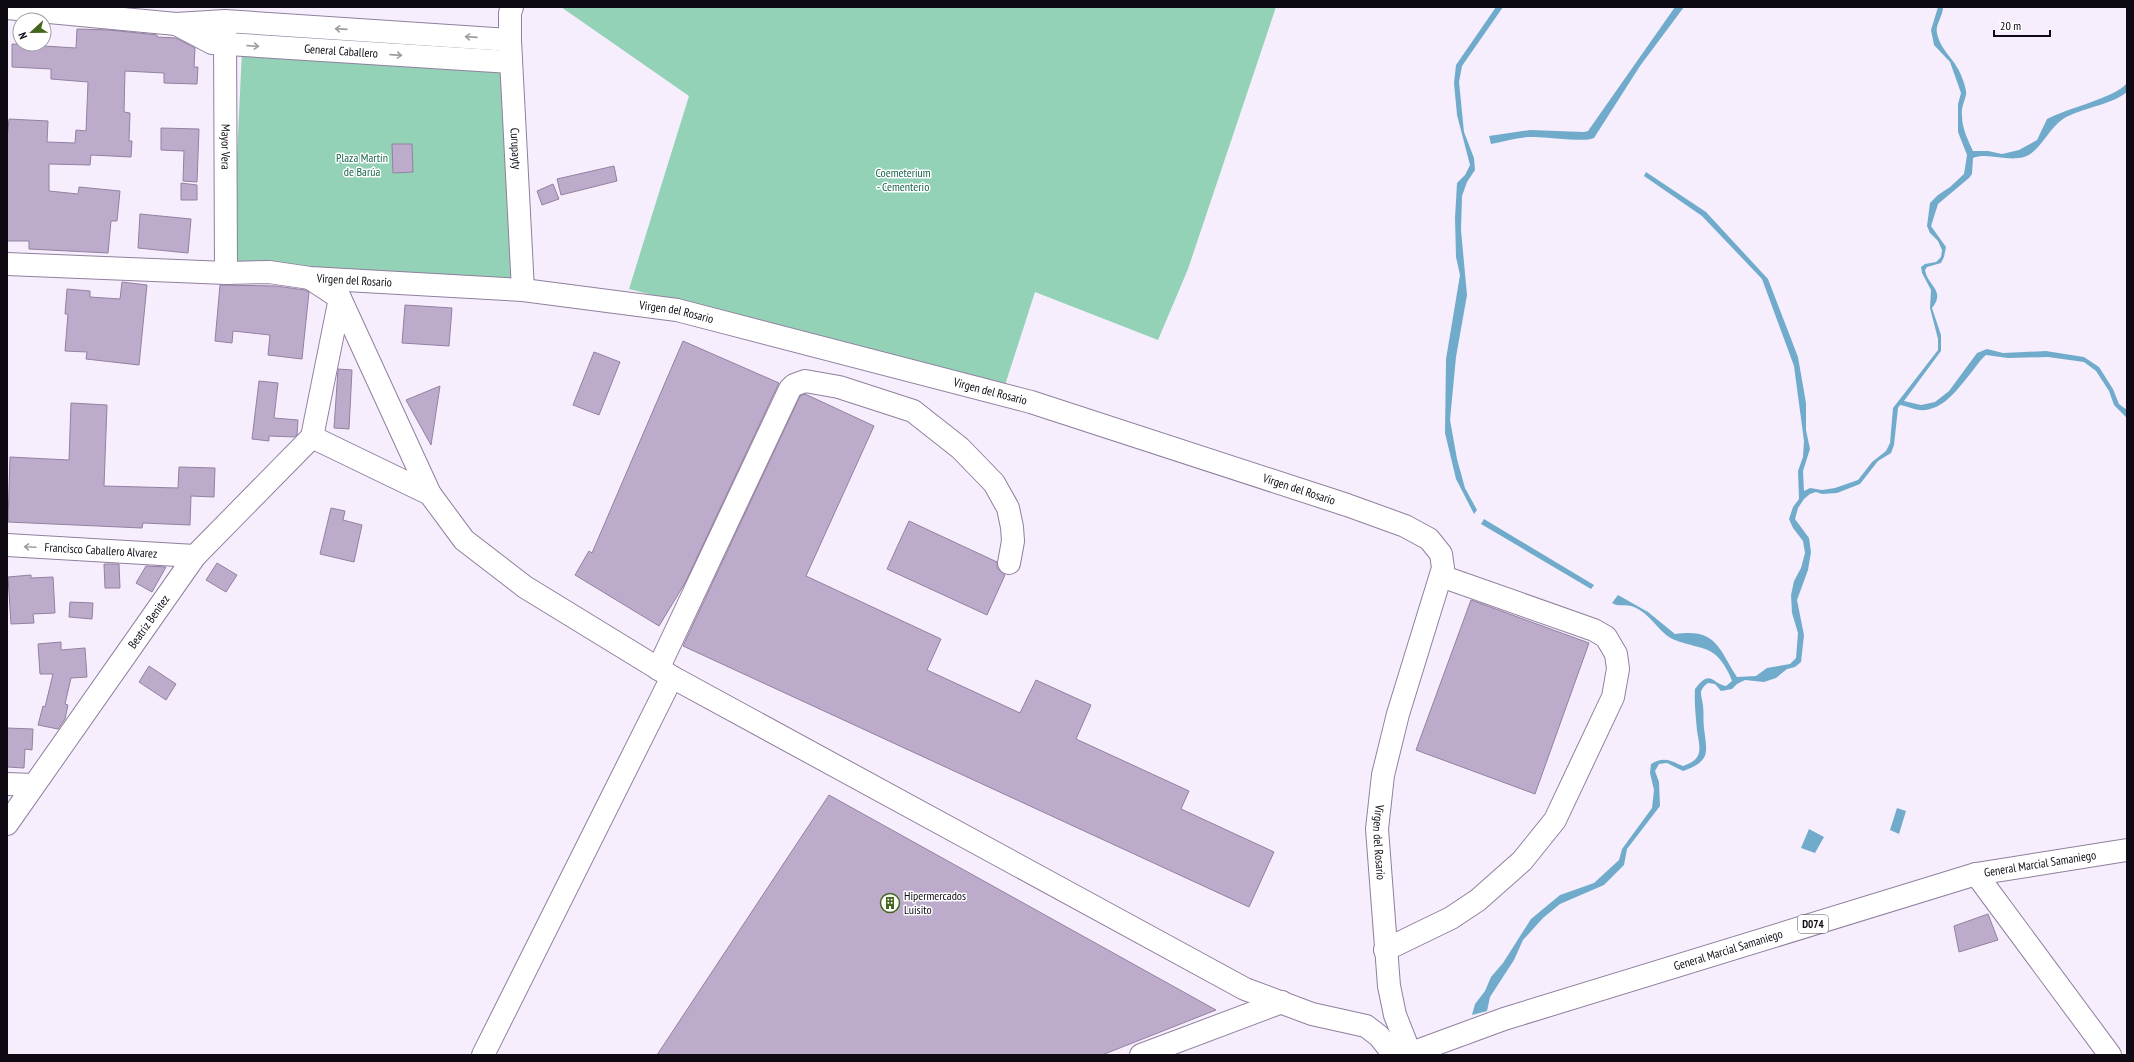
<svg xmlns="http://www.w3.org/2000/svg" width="2134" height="1062" viewBox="0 0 2134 1062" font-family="'PT Sans Narrow',sans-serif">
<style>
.green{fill:#93d2b6}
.water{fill:#71abcc}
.building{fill:#bdabcc;stroke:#9281a0}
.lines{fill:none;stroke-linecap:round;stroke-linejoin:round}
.minor-casing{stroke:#907f9e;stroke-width:24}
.major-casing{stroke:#907f9e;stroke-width:24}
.minor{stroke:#fff;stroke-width:22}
.major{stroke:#fff;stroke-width:22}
.oneway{stroke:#9f9da1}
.labels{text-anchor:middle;stroke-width:3;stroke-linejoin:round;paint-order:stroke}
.shield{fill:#fff;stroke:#57535a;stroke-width:1}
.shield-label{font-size:11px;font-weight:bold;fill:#0f0914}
.street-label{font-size:12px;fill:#0f0914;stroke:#fff}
.park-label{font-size:12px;fill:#19654a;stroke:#fff}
.poi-label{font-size:12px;fill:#0f0914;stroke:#fff;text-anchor:start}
</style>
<rect width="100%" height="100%" fill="#f6eefc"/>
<path class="green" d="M 561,7 L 1276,7 L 1188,269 L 1158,340 L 1035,292 L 1005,385 L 629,289 L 689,96 Z
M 242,50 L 500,69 L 520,286 L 232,265 Z"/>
<path class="water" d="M 1496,7 L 1503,7 L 1462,66 L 1459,82 L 1464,132 L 1474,158 L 1475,170 L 1467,182 L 1462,196 L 1461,230 L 1467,295 L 1456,357 L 1450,420 L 1457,459 L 1465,488 L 1477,510 L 1474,514 L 1456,479 L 1445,433 L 1446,359 L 1460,275 L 1456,257 L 1455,218 L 1457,183 L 1465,175 L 1470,165 L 1457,115 L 1454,83 L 1456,65 Z
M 1675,7 L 1684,7 L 1640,66 L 1594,138 C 1584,143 1545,136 1531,137 C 1518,137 1504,142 1491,144 L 1489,136 L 1530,130 L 1584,132 L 1588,131 Z
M 1938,7 L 1943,7 C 1943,16 1935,25 1937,33 C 1940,50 1955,59 1961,75 C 1963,80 1967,90 1966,95 C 1964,103 1961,108 1962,116 C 1962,128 1968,140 1973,151 L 1988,151 L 2002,154 L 2019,150 L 2037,140 L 2047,119 C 2067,108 2115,98 2127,83 L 2127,92 C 2109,106 2083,107 2063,119 C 2049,128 2039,153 2024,157 C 2006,162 1988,152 1973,158 L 1972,174 L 1969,178 L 1938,204 L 1931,226 L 1946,247 L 1944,257 L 1941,263 L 1927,267 L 1925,270 C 1928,287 1946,290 1932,308 L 1941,335 L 1941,351 L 1904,401 L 1921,405 L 1935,402 L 1949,391 L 1977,353 L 1987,349 L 2003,353 L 2046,351 L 2084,357 L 2099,367 L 2113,389 L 2119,404 L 2127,410 L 2127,418 L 2114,405 L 2109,391 L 2096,371 L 2084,362 L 2048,357 L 2008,358 L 1986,355 C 1979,361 1976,367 1970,374 C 1957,390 1942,412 1919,410 C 1913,409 1906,406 1900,405 L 1898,408 L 1894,445 L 1891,453 L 1878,461 L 1860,484 L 1837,493 L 1822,494 L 1816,492 L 1810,494 L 1804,499 L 1798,508 L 1795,519 L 1809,538 L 1811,552 L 1808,570 L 1797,600 L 1804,635 L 1801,662 L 1795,667 L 1787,669 L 1776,678 L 1764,682 L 1745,680 L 1737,684 L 1732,689 L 1721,691 L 1715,684 L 1708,683 C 1697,691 1702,695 1703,706 C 1704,714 1703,721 1704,728 C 1707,753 1711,761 1683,771 L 1667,763 L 1659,764 L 1655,771 L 1659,782 L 1660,806 L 1627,849 L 1624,865 L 1604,885 L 1560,904 L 1543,918 L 1523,940 L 1514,960 L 1490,997 L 1487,1011 L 1472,1015 L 1475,1004 L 1485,991 L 1491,977 L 1503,963 L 1531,919 L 1560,895 L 1594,883 L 1619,860 L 1622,849 L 1652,808 L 1654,790 L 1650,773 L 1651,764 C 1664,756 1671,761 1683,766 C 1704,759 1700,748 1697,731 C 1696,718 1694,702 1695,689 C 1711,668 1712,684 1726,686 L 1732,681 C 1729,672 1721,658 1713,653 C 1704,646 1682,645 1669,637 C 1656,628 1648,611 1631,606 C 1625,604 1618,607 1612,603 L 1618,595 L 1648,612 L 1675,634 C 1716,628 1718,647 1737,677 L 1756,676 L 1767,668 L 1790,664 L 1796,658 L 1798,633 L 1792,613 L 1791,595 L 1794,581 L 1801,568 L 1805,553 L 1803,541 L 1793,528 L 1789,519 L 1793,507 L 1799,499 L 1798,471 L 1803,457 L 1804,441 L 1794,366 L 1762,279 L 1702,216 L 1644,176 L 1646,172 L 1706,212 L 1768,279 L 1798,357 L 1806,403 L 1806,430 L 1810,449 L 1803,471 L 1804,491 L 1810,488 L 1822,490 L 1835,488 L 1858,480 L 1872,462 L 1886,451 L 1890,443 L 1893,408 L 1938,350 L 1938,339 L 1930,308 L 1931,290 L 1922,273 L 1921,267 L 1925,264 L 1936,262 L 1941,257 L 1942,250 L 1938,241 L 1930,233 L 1927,226 L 1930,203 L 1938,195 L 1950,187 L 1964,174 L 1967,155 L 1958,132 L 1958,104 L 1961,93 L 1950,62 L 1934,45 L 1931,30 Z
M 1484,519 L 1594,585 L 1591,589 L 1481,524 Z
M 1897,808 L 1906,811 L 1899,834 L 1890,830 Z
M 1809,829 L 1824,837 L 1815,853 L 1801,848 Z"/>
<path class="building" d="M 77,29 L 110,30 L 157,35 L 157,37 L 176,38 L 195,48 L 194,67 L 198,67 L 197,84 L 164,83 L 164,73 L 125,71 L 124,112 L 130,113 L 129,141 L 132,141 L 131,157 L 91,155 L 90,165 L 49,164 L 49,191 L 78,194 L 79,187 L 120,191 L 117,221 L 111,221 L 108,253 L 29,249 L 29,241 L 7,241 L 7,140 L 9,119 L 48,121 L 47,142 L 75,143 L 76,130 L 86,131 L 88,82 L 51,79 L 51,69 L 12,67 L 12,44 L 76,48 Z
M 161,128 L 199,129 L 197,182 L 183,181 L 184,151 L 161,150 Z
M 392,144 L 412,144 L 413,172 L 393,173 Z
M 614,166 L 617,181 L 561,195 L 557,179 Z
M 181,183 L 197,185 L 197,200 L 181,200 Z
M 553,184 L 559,199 L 542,205 L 537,191 Z
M 140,214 L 191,219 L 188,253 L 138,248 Z
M 122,282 L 147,285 L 139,365 L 86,359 L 87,352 L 65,351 L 68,314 L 65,314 L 67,289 L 90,291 L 90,297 L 120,299 Z
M 220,285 L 276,286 L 305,290 L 309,292 L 302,359 L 268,355 L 270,335 L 233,331 L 232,343 L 215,341 Z
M 405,305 L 452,308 L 449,346 L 402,343 Z
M 683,341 L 779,383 L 685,583 L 659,626 L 575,575 L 589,551 L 592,553 Z
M 594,352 L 620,362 L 599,415 L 573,405 Z
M 338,369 L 352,370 L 349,429 L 334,428 Z
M 259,381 L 278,383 L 274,418 L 298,420 L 297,435 L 294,437 L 269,436 L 269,441 L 252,439 Z
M 440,386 L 431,445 L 406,400 Z
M 805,394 L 874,426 L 806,576 L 941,639 L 927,670 L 1020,713 L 1036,680 L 1091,705 L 1076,739 L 1189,791 L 1181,809 L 1274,852 L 1249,907 L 683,646 L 800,396 Z
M 71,403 L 107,405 L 104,486 L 178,488 L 179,467 L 215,468 L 214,497 L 191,496 L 190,525 L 143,523 L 142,528 L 8,522 L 10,457 L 69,460 Z
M 331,508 L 345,511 L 343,520 L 362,525 L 354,562 L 320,554 Z
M 909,521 L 997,562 L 997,568 L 1005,575 L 987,615 L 887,569 Z
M 217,563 L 237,575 L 226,592 L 206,580 Z
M 104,564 L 119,564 L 120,588 L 105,588 Z
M 146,566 L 166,567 L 152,592 L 136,583 Z
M 31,575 L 31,578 L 53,577 L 55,613 L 33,614 L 34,623 L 11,624 L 8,577 Z
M 1471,600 L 1589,643 L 1535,794 L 1416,750 Z
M 70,602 L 93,603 L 92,619 L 69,617 Z
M 61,642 L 61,650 L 85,648 L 87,677 L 71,678 L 65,704 L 68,705 L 65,719 L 58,729 L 38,725 L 43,706 L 45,707 L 53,674 L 40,674 L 38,644 Z
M 149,666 L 176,684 L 166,700 L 139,682 Z
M 7,728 L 33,729 L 32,750 L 25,749 L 24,768 L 7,767 Z
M 829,795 L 1216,1010 L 1102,1055 L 657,1055 Z
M 1988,914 L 1998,940 L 1959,952 L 1954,926 Z"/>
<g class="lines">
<defs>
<g id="minor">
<path id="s1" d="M 512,7 L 510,13 L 510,40 L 523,290"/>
<path d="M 7,8 L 176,24 L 225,21 L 510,40"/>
<path id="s2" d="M 176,24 L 212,43 L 511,62"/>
<path id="s3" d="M 225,30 L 226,273"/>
<path id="s4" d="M 7,264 L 226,273 L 269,272 L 310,278 L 523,290 L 677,310 L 1031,402 L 1347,505 L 1405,526 L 1429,539 L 1441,554 L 1443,568 L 1398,714 L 1383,775 L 1377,829 L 1389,986 L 1395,1015 L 1410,1053"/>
<path d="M 311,279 L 340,298 L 430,494 L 464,540 L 525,587 L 672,677 L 1245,989 L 1312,1014 L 1366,1026 L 1379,1036 L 1394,1055"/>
<path d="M 340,298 L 312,437 L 430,494"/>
<path id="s5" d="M 7,545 L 195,556"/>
<path d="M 658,669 L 790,389 L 794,385 L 805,381 L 839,387 L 913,411 L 960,448 L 994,483 L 1008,508 L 1012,527 L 1013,541 L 1009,563"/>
<path d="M 7,784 L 33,785"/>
<path id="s6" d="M 7,824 L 195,556 L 312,437"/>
<path d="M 1976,874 L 2110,1055"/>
<path d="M 1385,950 L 1451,918 L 1478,900 L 1522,861 L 1555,820 L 1613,697 L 1618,669 L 1616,654 L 1606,637 L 1594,630 L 1441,576"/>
<path d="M 483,1055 L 672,677"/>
<path d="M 1141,1055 L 1282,1002"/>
</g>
<g id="major">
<path id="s7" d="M 1406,1055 L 1504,1019 L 1976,874 L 2127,850"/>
</g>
</defs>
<use href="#minor" class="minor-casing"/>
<use href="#major" class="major-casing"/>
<use href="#minor" class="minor"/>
<use href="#major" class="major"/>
</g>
<defs><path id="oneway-shaft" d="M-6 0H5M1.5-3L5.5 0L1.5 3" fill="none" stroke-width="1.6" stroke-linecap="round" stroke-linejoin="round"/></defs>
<g class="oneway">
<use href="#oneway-shaft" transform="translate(341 29) rotate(-176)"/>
<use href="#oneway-shaft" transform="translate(471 37) rotate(-176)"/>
<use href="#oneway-shaft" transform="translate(253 46) rotate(4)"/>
<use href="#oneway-shaft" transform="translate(396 55) rotate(4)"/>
<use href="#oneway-shaft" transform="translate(30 547) rotate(-177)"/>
</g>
<defs>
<symbol id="building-ring" viewBox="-11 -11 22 22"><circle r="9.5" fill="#fff" stroke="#44661c" stroke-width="1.5"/><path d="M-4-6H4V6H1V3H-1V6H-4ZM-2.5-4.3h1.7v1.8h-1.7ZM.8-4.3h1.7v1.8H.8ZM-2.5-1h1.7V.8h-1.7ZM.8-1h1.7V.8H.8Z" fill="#44661c"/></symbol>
</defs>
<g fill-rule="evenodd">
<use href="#building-ring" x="879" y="892" width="22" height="22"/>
</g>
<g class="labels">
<rect class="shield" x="1798" y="915" width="30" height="18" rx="3"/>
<g class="shield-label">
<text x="1813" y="928">D074</text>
</g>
<g class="street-label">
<text dy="4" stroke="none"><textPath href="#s2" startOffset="170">General Caballero</textPath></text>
<text dy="4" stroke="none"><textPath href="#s3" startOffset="117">Mayor Vera</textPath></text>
<text dy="4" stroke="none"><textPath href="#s1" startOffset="142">Curupayty</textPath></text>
<text dy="4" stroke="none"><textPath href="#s4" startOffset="348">Virgen del Rosario</textPath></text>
<text dy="4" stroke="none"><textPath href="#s4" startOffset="672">Virgen del Rosario</textPath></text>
<text dy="4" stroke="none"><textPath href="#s4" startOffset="996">Virgen del Rosario</textPath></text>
<text dy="4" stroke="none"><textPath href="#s4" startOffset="1320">Virgen del Rosario</textPath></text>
<text dy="4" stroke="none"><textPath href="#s5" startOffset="94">Francisco Caballero Alvarez</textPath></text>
<text dy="4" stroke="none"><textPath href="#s6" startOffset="247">Beatriz Benitez</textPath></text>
<text dy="4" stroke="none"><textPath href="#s4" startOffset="1776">Virgen del Rosario</textPath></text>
<text dy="4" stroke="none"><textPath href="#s7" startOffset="663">General Marcial Samaniego</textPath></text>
<text dy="4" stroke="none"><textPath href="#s7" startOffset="339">General Marcial Samaniego</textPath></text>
</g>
<g class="park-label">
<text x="362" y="162">Plaza Martín<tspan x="362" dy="14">de Barúa</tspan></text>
<text x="903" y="177">Coemeterium<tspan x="903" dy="14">- Cementerio</tspan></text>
</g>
<g class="poi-label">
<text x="904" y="900">Hipermercados<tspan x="904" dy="14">Luisito</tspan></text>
</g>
</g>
<rect width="2134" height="1062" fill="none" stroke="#0f0914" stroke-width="16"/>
<g transform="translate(32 32) rotate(248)"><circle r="19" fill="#ffffff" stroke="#9f9da1"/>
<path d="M0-3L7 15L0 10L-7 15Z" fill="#44661c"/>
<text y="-6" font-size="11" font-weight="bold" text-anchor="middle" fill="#0f0914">N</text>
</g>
<path d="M1994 30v6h56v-6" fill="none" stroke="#0f0914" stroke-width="2"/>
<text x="2000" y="30" font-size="12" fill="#0f0914" stroke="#ffffff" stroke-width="3" paint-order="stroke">20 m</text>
</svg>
